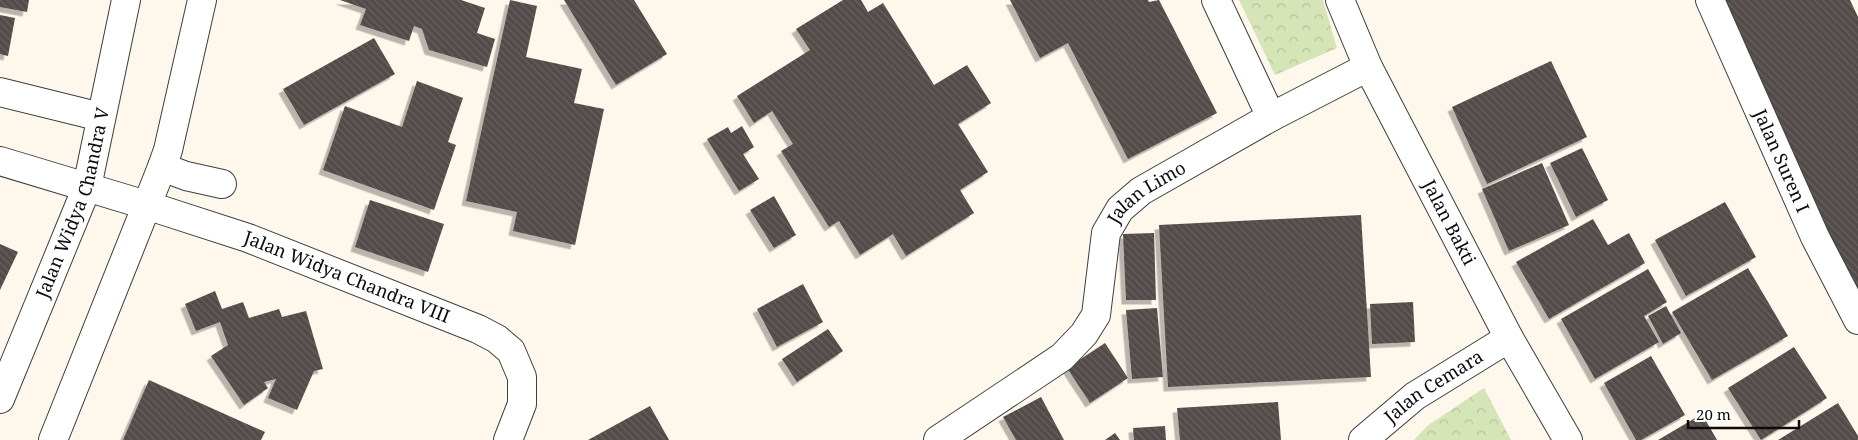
<svg xmlns="http://www.w3.org/2000/svg" width="1858" height="440" viewBox="0 0 1858 440" font-family="'Noto Serif',serif">
<style>
.park{fill:url(#park-crowns)}
.building{fill:url(#building-back-hatch);filter:url(#shadow)}
.lines{fill:none;stroke-linecap:round;stroke-linejoin:round}
.minor-casing{stroke:#3e3e3e;stroke-width:30}
.minor{stroke:#fff;stroke-width:28}
.labels{text-anchor:middle;stroke-width:5;stroke-linejoin:round;paint-order:stroke}
.street-label{font-size:18px;fill:#0b0b0b;stroke:#fff}
</style>
<defs>
<pattern id="park-crowns" width="20" height="18" patternUnits="userSpaceOnUse" patternTransform="scale(1.25)"><rect width="20" height="18" fill="#d5e5b7"/><path d="M2 6a3 3 0 1 1 6 0M12 15a3 3 0 1 1 6 0" fill="none" stroke="#b6c39c"/></pattern>
<pattern id="building-back-hatch" width="6" height="6" patternUnits="userSpaceOnUse" patternTransform="scale(1.25)"><rect width="6" height="6" fill="#534b48"/><path d="M-1 5l2 2M0 0l6 6M5-1l2 2" fill="none" stroke="#67605e"/></pattern>
<filter id="shadow"><feDropShadow dx="-4.5" dy="4.5" stdDeviation="0" flood-color="#0004"/></filter>
</defs>
<rect width="100%" height="100%" fill="#fef7eb"/>
<path class="park" d="M 1239,0 L 1323,0 L 1337,48 L 1275,75 Z
M 1484,388 L 1511,440 L 1414,440 L 1427,426 Z"/>
<path class="building" d="M 0,0 L 29,0 L 27,12 L 0,7 Z
M 340,0 L 461,0 L 485,8 L 477,33 L 495,39 L 487,67 L 429,50 L 422,29 L 414,26 L 409,41 L 360,25 L 366,9 Z
M 510,0 L 537,6 L 526,57 L 582,69 L 574,103 L 604,109 L 575,245 L 513,231 L 517,212 L 466,201 Z
M 564,0 L 634,0 L 667,54 L 616,85 Z
M 843,0 L 861,0 L 868,12 L 883,3 L 934,85 L 967,65 L 991,103 L 958,124 L 988,172 L 960,190 L 974,213 L 906,256 L 893,234 L 860,255 L 839,221 L 829,227 L 781,151 L 793,144 L 772,111 L 754,123 L 737,96 L 810,50 L 796,29 Z
M 1010,0 L 1148,0 L 1149,2 L 1159,0 L 1217,113 L 1128,159 L 1068,43 L 1040,58 Z
M 1721,0 L 1850,0 L 1858,17 L 1858,300 Z
M 0,15 L 15,18 L 8,56 L 0,54 Z
M 374,38 L 395,74 L 304,125 L 283,89 Z
M 1551,61 L 1587,137 L 1487,184 L 1452,107 Z
M 417,81 L 463,98 L 448,142 L 456,145 L 434,210 L 323,170 L 345,106 L 402,127 Z
M 742,126 L 754,147 L 743,154 L 759,179 L 739,191 L 707,139 L 728,127 L 731,133 Z
M 1582,148 L 1608,200 L 1576,217 L 1550,163 Z
M 1542,163 L 1569,225 L 1509,251 L 1482,189 Z
M 774,196 L 796,235 L 774,248 L 750,210 Z
M 370,200 L 444,224 L 428,272 L 355,247 Z
M 1725,202 L 1756,257 L 1686,296 L 1655,240 Z
M 1361,215 L 1371,377 L 1168,387 L 1159,225 Z
M 1593,219 L 1608,245 L 1629,233 L 1645,263 L 1549,319 L 1516,262 Z
M 1154,233 L 1156,300 L 1126,300 L 1123,234 Z
M 0,244 L 18,252 L 0,290 Z
M 1748,268 L 1788,336 L 1712,380 L 1672,312 Z
M 1648,269 L 1667,302 L 1644,316 L 1659,342 L 1595,379 L 1561,319 Z
M 803,284 L 823,322 L 777,347 L 757,309 Z
M 215,291 L 222,309 L 243,302 L 249,318 L 279,309 L 282,317 L 306,311 L 323,369 L 314,371 L 297,410 L 268,398 L 276,379 L 264,382 L 268,388 L 244,405 L 211,356 L 228,345 L 220,322 L 196,331 L 185,304 Z
M 1413,302 L 1415,342 L 1372,344 L 1370,304 Z
M 1666,306 L 1681,333 L 1663,344 L 1648,316 Z
M 1157,308 L 1163,377 L 1132,379 L 1126,310 Z
M 828,329 L 843,351 L 797,382 L 782,359 Z
M 1105,343 L 1128,378 L 1090,403 L 1067,368 Z
M 1794,347 L 1827,398 L 1761,440 L 1728,388 Z
M 1651,356 L 1685,415 L 1641,440 L 1636,440 L 1604,383 Z
M 149,380 L 265,432 L 261,440 L 123,440 Z
M 1041,397 L 1064,440 L 1016,440 L 1003,417 Z
M 1278,402 L 1281,440 L 1180,440 L 1177,408 Z
M 1838,403 L 1858,436 L 1858,440 L 1778,440 Z
M 650,406 L 669,440 L 588,440 Z
M 1702,414 L 1717,440 L 1658,440 Z
M 1165,426 L 1166,440 L 1134,440 L 1133,428 Z
M 1115,433 L 1120,440 L 1105,440 Z"/>
<g class="lines">
<defs>
<g id="minor">
<path d="M 1216,0 L 1271,117"/>
<path id="s1" d="M 1340,0 L 1368,67 L 1509,338 L 1568,440"/>
<path id="s2" d="M 1710,0 L 1815,237 L 1858,320"/>
<path d="M 0,92 L 101,117"/>
<path id="s3" d="M 0,161 L 146,205 L 248,238 L 478,329 L 497,339 L 511,351 L 522,377 L 522,404 L 508,440"/>
<path d="M 162,167 L 168,150 L 202,0"/>
<path id="s4" d="M 0,399 L 87,187 L 126,0"/>
<path d="M 53,440 L 162,167 L 186,176 L 222,184"/>
<path id="s5" d="M 938,440 L 1062,357 L 1084,334 L 1096,315 L 1106,233 L 1120,209 L 1141,191 L 1271,117 L 1368,67"/>
<path id="s6" d="M 1363,440 L 1415,396 L 1509,338"/>
</g>
</defs>
<use href="#minor" class="minor-casing"/>
<use href="#minor" class="minor"/>
</g>
<g class="labels">
<g class="street-label">
<text dy="6" stroke="none"><textPath href="#s2" startOffset="176">Jalan Suren I</textPath></text>
<text dy="6" stroke="none"><textPath href="#s5" startOffset="345">Jalan Limo</textPath></text>
<text dy="6" stroke="none"><textPath href="#s4" startOffset="210">Jalan Widya Chandra V</textPath></text>
<text dy="6" stroke="none"><textPath href="#s1" startOffset="248">Jalan Bakti</textPath></text>
<text dy="6" stroke="none"><textPath href="#s3" startOffset="366">Jalan Widya Chandra VIII</textPath></text>
<text dy="6" stroke="none"><textPath href="#s6" startOffset="89">Jalan Cemara</textPath></text>
</g>
</g>
<path d="M1688 420v8h111v-8" fill="none" stroke="#0b0b0b" stroke-width="2.5"/>
<text x="1696" y="420" font-size="15" fill="#0b0b0b" stroke="#ffffff" stroke-width="4" paint-order="stroke">20 m</text>
</svg>
